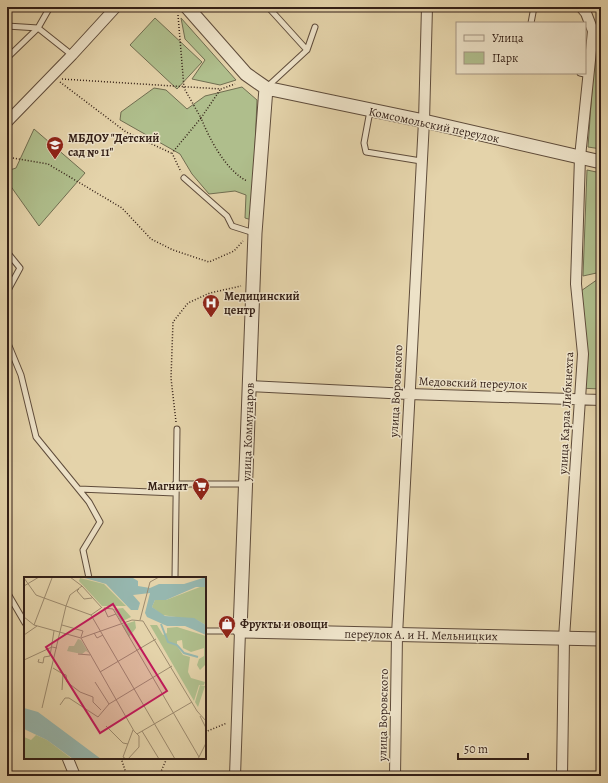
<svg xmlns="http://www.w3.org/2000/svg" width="608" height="783" viewBox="0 0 608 783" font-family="Alegreya,serif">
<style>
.green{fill:#afbe8c;stroke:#716e51}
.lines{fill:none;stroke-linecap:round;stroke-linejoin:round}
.service-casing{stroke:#5f4c3b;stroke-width:7}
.minor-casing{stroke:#5f4c3b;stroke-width:12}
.tertiary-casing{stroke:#5f4c3b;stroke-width:15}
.path{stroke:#331f16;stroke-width:1.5;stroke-dasharray:1 2;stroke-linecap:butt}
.service{stroke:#ede2c8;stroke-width:5}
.minor{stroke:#ede2c8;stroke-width:10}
.tertiary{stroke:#ede2c8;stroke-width:13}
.labels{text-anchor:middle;stroke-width:3;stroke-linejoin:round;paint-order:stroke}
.street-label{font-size:12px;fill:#331f16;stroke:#ede2c8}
.poi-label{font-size:12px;font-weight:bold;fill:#331f16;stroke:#ede2c8;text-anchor:start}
.inset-river{fill:none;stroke:#96b7af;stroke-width:2}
.inset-road{fill:none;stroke:#9d8b6f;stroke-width:1}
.view{fill:#c2185b;fill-opacity:0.15;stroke:#c2185b;stroke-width:2}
.inset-edge{fill:none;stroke:#331f16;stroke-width:2}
</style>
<rect width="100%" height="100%" fill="#e4d3aa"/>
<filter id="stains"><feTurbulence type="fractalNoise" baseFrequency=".005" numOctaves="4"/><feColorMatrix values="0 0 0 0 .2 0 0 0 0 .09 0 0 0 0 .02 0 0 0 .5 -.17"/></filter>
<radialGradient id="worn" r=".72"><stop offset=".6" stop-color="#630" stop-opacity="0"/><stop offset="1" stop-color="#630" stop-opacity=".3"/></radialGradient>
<path class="green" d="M 155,18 L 202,62 L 177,89 L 130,45 Z
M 181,18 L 236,80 L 220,85 L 192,79 L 205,60 L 185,39 Z
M 596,33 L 601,35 L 601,149 L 588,147 Z
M 242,87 L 257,100 L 252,220 L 245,218 L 246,195 L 235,191 L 209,194 L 192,174 L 180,154 L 120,120 L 121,112 L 154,88 L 166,90 L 187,109 L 205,96 Z
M 34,129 L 85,173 L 39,226 L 7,181 L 7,171 L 16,168 Z
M 587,170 L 601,173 L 601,272 L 583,276 Z
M 601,277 L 601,389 L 578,388 L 585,354 L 578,293 Z"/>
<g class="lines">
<defs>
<path id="service" d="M 531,23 L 534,7
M 7,26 L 38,28 L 72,55
M 307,50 L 315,27
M 7,58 L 38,28 L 50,7
M 580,73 L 589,75
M 267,87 L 307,50 L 268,7
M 370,111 L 364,143 L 366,152 L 421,161
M 184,178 L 227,216 L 232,226 L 254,233
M 7,252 L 20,268 L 7,292
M 7,341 L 21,375 L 36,437 L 89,502 L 100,522 L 83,550 L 89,578
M 175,484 L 244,484
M 79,489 L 175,493
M 175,578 L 177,429
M 7,592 L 25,623
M 205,631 L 240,631"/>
<path id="minor" d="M 7,122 L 72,55 L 116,7
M 249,386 L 409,394 L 601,400
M 68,759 L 75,776
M 235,776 L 240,631
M 395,776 L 397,635 L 424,121 L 427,7
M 562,776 L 564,638 L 583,354 L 576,284 L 580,157 L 593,31 L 586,13 L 581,7"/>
<path id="tertiary" d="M 187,7 L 246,74 L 266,88 L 424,121 L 601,162
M 266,88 L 255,233 L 240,631 L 601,639"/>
</defs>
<use href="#service" class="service-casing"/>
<use href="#minor" class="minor-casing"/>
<use href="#tertiary" class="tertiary-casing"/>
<path class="path" d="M 178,15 L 184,88 L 201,118 L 172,153 L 181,172
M 62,79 L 221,89 L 235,84
M 60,82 L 126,132 L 171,153
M 220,90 L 201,118 C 209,138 226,171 247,181
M 7,157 L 48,164 L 122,208 L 151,239 L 173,250 L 209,262 L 234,251 L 243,241
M 597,390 L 601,372
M 176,422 L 171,378 L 173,322 L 188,303 L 210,293 L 241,286
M 205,732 L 227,723
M 121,758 L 127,776
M 159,776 L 167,758"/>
<use href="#service" class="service"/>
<use href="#minor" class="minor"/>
<use href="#tertiary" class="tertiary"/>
</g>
<defs>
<symbol id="school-pin" viewBox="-11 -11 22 30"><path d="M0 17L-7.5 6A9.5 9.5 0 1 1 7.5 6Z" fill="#8f2418" stroke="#ede2c8"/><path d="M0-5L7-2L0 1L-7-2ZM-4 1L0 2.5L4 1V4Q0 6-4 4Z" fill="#fff"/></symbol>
<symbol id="hospital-pin" viewBox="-11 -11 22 30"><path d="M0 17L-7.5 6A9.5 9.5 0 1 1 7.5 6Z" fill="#8f2418" stroke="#ede2c8"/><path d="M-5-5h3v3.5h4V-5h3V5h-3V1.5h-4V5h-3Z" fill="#fff"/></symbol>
<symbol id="supermarket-pin" viewBox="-11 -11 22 30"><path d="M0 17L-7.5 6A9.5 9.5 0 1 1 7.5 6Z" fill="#8f2418" stroke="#ede2c8"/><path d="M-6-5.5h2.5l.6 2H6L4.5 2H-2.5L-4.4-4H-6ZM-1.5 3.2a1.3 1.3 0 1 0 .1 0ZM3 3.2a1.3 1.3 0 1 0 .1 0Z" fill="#fff"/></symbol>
<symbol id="shop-pin" viewBox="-11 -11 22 30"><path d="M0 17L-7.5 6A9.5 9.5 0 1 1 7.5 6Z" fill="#8f2418" stroke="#ede2c8"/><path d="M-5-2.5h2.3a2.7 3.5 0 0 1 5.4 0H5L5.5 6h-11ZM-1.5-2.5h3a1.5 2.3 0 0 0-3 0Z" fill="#fff"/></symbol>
</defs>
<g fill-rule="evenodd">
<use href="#school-pin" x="45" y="135" width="20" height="27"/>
<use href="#hospital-pin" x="201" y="293" width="20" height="27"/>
<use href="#supermarket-pin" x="191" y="476" width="20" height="27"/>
<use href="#shop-pin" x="217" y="614" width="20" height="27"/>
</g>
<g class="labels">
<g class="street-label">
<text transform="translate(434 125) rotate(12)" y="4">Комсомольский переулок</text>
<text transform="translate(473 383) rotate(2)" y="4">Медовский переулок</text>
<text transform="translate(396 391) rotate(-87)" y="4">улица Воровского</text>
<text transform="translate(566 413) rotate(-87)" y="4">улица Карла Либкнехта</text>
<text transform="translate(248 432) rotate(-88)" y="4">улица Коммунаров</text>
<text transform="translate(421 635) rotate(1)" y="4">переулок А. и Н. Мельницких</text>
<text transform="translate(383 715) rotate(-89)" y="4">улица Воровского</text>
</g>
<g class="poi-label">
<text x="68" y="142">МБДОУ "Детский<tspan x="68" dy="14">сад № 11"</tspan></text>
<text x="224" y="300">Медицинский<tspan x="224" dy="14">центр</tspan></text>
<text x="188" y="490" text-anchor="end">Магнит</text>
<text x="240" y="628">Фрукты и овощи</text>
</g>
</g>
<g transform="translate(24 577)">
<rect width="182" height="182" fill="#e4d3aa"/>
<path d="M 56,1 L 80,7 L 102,29 L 78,29 L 55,4 ZM 182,4 L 182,48 L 173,43 L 138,38 L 128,30 L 131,23 L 142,23 L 176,10 ZM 99,31 L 107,40 L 97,45 L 90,32 ZM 111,44 L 112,51 L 105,60 L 98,48 ZM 126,48 L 133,48 L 139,58 L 143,56 L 143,51 L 153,50 L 182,59 L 182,87 L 176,93 L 173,88 L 175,82 L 180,79 L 180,71 L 167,75 L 159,71 L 158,63 L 153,64 L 153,69 L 159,78 L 166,80 L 164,95 L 167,101 L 181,105 L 180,108 L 175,108 L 170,124 ZM 54,62 L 57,63 L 65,76 L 62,74 L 58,77 L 43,74 L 45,69 L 50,69 ZM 176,108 L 181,109 L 174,130 L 171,125 ZM 12,158 L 23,163 L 48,182 L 0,181 L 0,160 L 7,163 Z" fill="#afbe8c"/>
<path d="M 57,0 L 109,1 L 114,4 L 114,9 L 126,11 L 135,7 L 160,7 L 182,0 L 182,10 L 172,10 L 142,23 L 131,23 L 128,30 L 141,39 L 170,41 L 182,48 L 182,58 L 161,49 L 143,49 L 123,40 L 121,36 L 126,16 L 109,18 L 116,26 L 114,33 L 107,33 L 82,7 ZM 0,131 L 14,135 L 77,182 L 49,182 L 23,163 L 0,152 Z" fill="#96b7af"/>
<path class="inset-river" d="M 137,47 L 144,65 L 153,68 L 160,76 L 174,80"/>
<path class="inset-road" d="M 46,0 L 58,9 L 78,31M 0,1 L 12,18 L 20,21 L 67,38 L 77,31M 0,9 L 15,0M 55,12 L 53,14 L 60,22 L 68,21M 80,31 L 89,32 L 175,180M 80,31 L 84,40 L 92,37M 67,38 L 151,182M 0,40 L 10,48 L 57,61 L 108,43 L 119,44 L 173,134 L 182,144M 116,43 L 126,5 L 135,0M 10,48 L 28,1M 38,48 L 59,54 L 57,60M 70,56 L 73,61 L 79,58M 0,58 L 13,49M 57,61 L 110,154 L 115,159 L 115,170 L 104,182M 54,77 L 66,78M 15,82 L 14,85 L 19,86 L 20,80 L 26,79 L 30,54M 0,83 L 28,70 L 33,71M 29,91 L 39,97 L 38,113M 76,95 L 132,62M 39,97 L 42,98 L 43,105 L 56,115 L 69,120 L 69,125 L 77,133M 71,105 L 85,127M 36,128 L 41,121 L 45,121 L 74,140 L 85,127 L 148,89M 18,131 L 42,29 L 46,18 L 58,9M 176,139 L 182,151M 82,149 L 99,166 L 104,167M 118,154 L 135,182M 113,157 L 168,125M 102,182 L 99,180 L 109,153M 174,182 L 182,166"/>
<path class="view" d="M 89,27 L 143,114 L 76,156 L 22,70 Z"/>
<rect width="182" height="182" class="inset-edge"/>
</g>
<rect width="608" height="783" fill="none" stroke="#e4d3aa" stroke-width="24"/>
<rect x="8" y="8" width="592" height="767" fill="none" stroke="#331f16" stroke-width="2"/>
<rect x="12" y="12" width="584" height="759" fill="none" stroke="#331f16"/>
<rect x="456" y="22" width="130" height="52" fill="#ede2c8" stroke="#a39481"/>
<rect x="464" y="35" width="20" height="6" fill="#ede2c8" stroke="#a39481"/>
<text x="492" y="42" font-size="12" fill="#331f16">Улица</text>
<rect x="464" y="52" width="20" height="12" fill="#afbe8c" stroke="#a39481"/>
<text x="492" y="62" font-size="12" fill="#331f16">Парк</text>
<path d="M458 753v6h70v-6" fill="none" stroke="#331f16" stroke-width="2"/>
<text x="464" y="753" font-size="12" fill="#331f16" stroke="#ede2c8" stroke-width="3" paint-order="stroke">50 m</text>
<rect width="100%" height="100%" filter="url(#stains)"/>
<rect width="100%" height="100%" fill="url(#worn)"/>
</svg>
